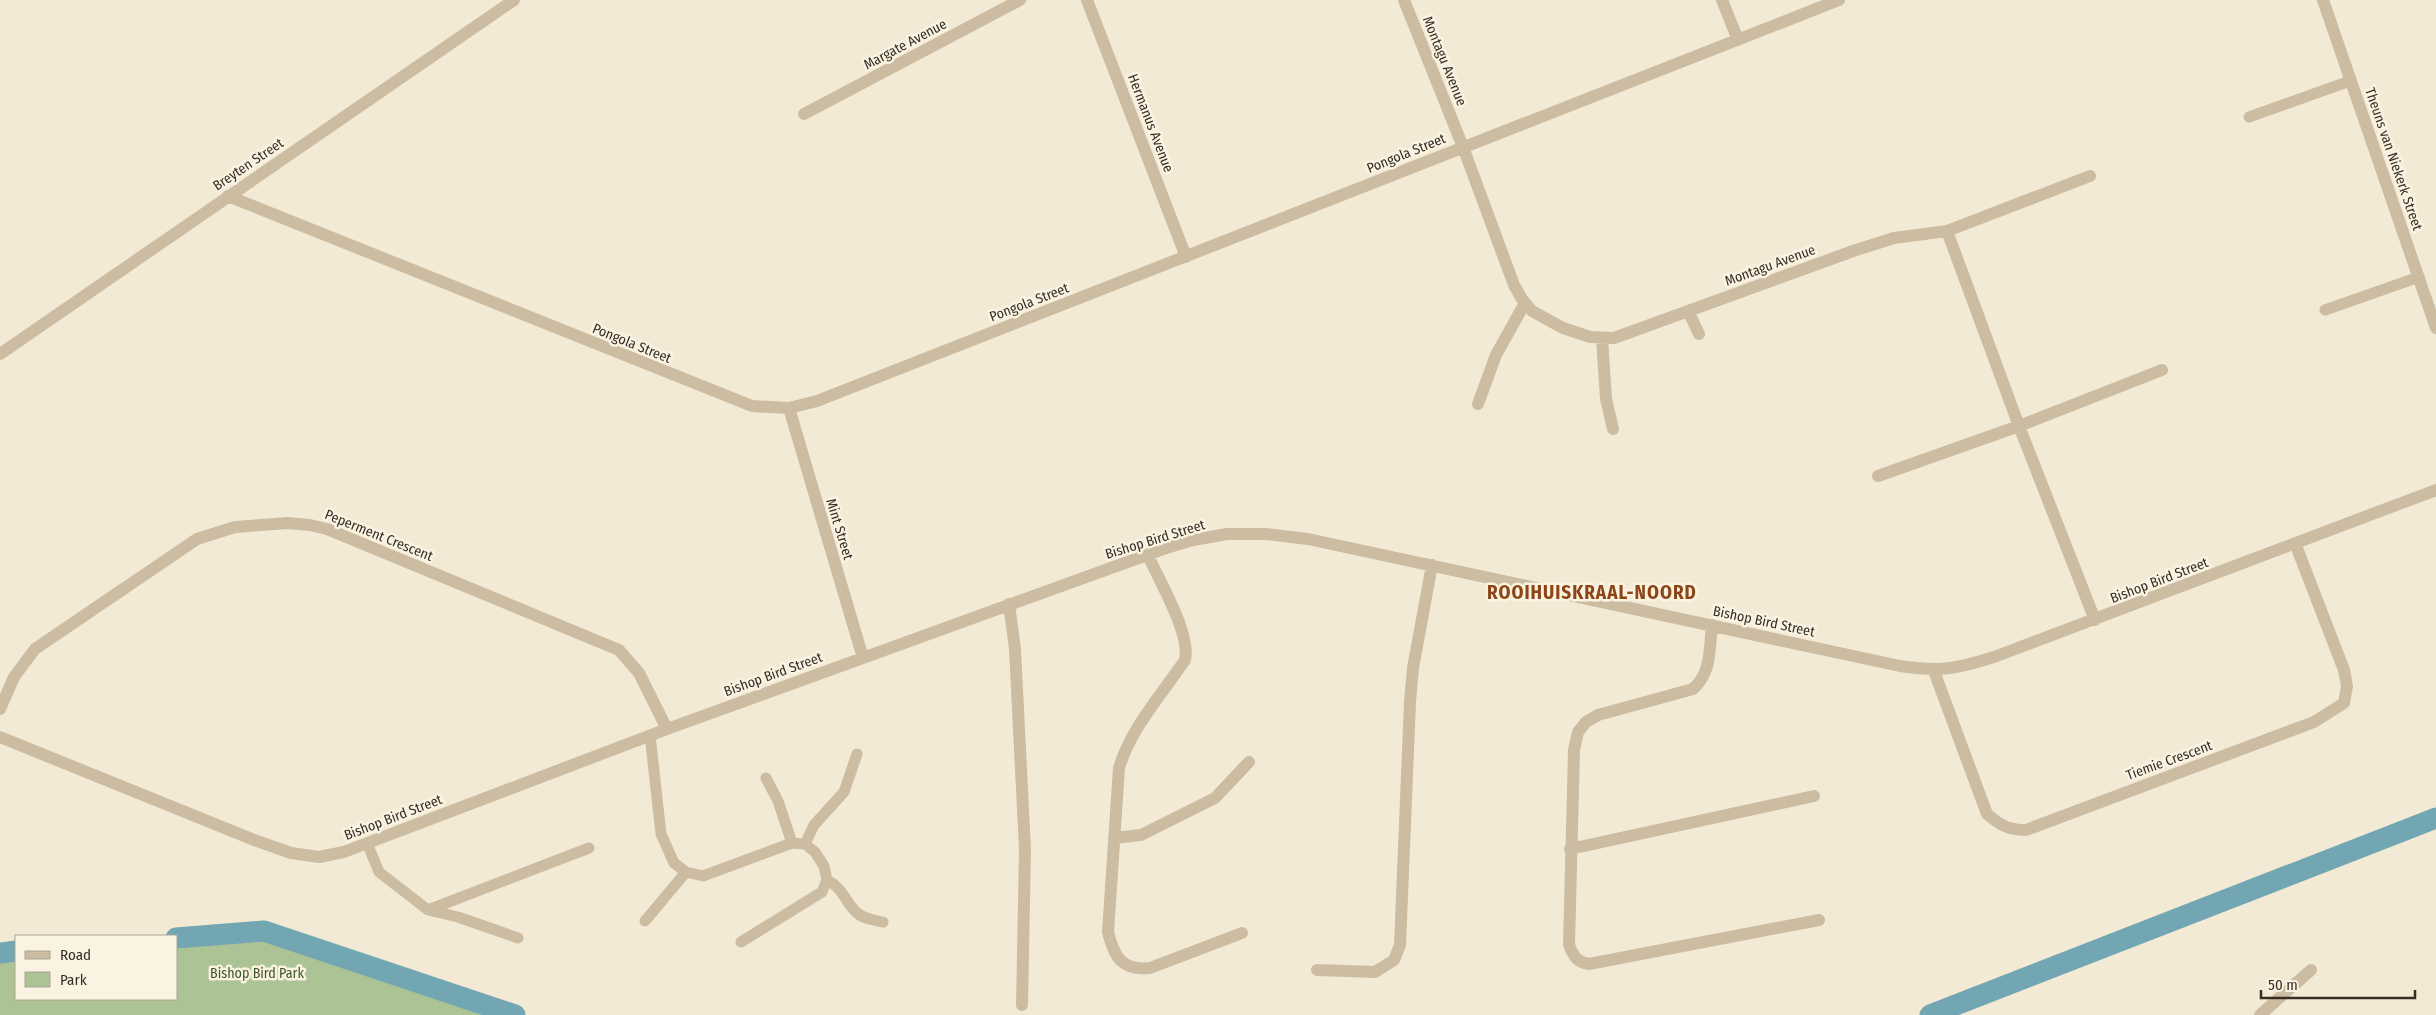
<svg xmlns="http://www.w3.org/2000/svg" width="2436" height="1015" viewBox="0 0 2436 1015" font-family="'Fira Sans Condensed',sans-serif">
<style>
.green{fill:#acc395}
.lines{fill:none;stroke-linecap:round;stroke-linejoin:round}
.canal{stroke:#72a6b3;stroke-width:21}
.service{stroke:#ccbca1;stroke-width:11}
.minor{stroke:#ccbca1;stroke-width:12}
.tertiary{stroke:#ccbca1;stroke-width:12}
.labels{text-anchor:middle;stroke-width:5;stroke-linejoin:round;paint-order:stroke}
.street-label{font-size:14px;fill:#362d25;stroke:#fbf3e2}
.park-label{font-size:14px;fill:#3d5626;stroke:#fbf3e2}
.district-label{font-size:19px;font-weight:bold;letter-spacing:1px;fill:#8c4516;stroke:#fbf3e2}
</style>
<rect width="100%" height="100%" fill="#f3ead6"/>
<path class="green" d="M 264,931 L 515,1015 L 0,1015 L 0,953 L 16,951 L 16,999 L 176,999 L 176,938 Z"/>
<g class="lines">
<path class="canal" d="M 176,938 L 264,931 L 515,1015
M 0,953 L 16,951
M 1930,1015 L 2436,818"/>
<path class="service" d="M 2249,117 L 2350,81
M 2325,310 L 2419,277
M 650,735 L 661,834 L 674,863 L 686,872 L 703,876 L 792,843 L 805,844 L 815,852 L 824,866 L 827,880 L 822,892 L 741,942
M 766,778 L 778,801 L 792,843
M 367,843 L 379,872 L 428,910 L 458,917 L 518,938
M 805,844 L 814,825 L 844,792 L 857,754
M 827,880 C 842,887 845,901 856,912 C 863,919 874,920 883,922
M 428,910 L 589,848
M 645,921 L 686,872"/>
<path class="minor" d="M 1087,0 L 1186,257
M 1404,0 L 1463,147 L 1514,285 L 1522,299 L 1532,311 L 1563,328 L 1590,337 L 1614,338 L 1853,251 L 1894,238 L 1947,231 L 2090,176
M 1722,0 L 1738,40
M 804,114 L 1020,0
M 228,196 L 752,406 L 789,408 L 817,401 L 1839,0
M 1947,231 L 2019,426 L 2095,620
M 1688,311 L 1699,334
M 1602,338 L 1606,399 L 1613,429
M 0,354 L 514,0
M 1478,404 L 1496,355 L 1525,303
M 789,408 L 863,658
M 1878,476 L 2019,426 L 2162,370
M 1148,555 C 1159,581 1191,633 1185,660 C 1162,694 1131,728 1119,768 L 1108,932 C 1114,957 1122,971 1150,968 L 1242,933
M 1009,604 L 1015,649 L 1025,849 L 1022,1005
M 1712,625 C 1709,649 1712,672 1693,689 L 1598,715 L 1586,722 L 1578,732 L 1574,750 L 1569,945 C 1574,957 1577,962 1589,964 L 1819,920
M 1934,671 L 1987,814 C 2000,825 2008,830 2026,830 L 2314,722 L 2344,703 L 2347,686 L 2344,670 L 2295,543
M 0,709 L 14,677 L 35,649 L 197,539 L 235,527 L 288,523 L 310,525 L 327,529 L 619,650 L 639,673 L 667,729
M 0,737 L 254,840 L 291,853 L 319,857 L 344,852 L 667,729 L 1166,548 L 1193,540 L 1227,534 L 1265,534 L 1308,539 L 1900,666 C 1941,672 1955,669 1994,657 L 2436,490
M 1114,838 L 1141,835 L 1215,798 L 1249,762
M 1570,849 L 1814,796
M 1317,970 L 1375,972 L 1394,960 L 1400,945 L 1410,702 L 1413,668 L 1432,565
M 2260,1015 L 2311,970"/>
<path class="tertiary" d="M 2323,0 L 2436,328"/>
</g>
<g class="labels">
<g class="street-label">
<text transform="translate(905 44) rotate(-28)" y="5">Margate Avenue</text>
<text transform="translate(1445 61) rotate(68)" y="5">Montagu Avenue</text>
<text transform="translate(1151 123) rotate(69)" y="5">Hermanus Avenue</text>
<text transform="translate(1406 153) rotate(-22)" y="5">Pongola Street</text>
<text transform="translate(2394 159) rotate(71)" y="5">Theuns van Niekerk Street</text>
<text transform="translate(248 164) rotate(-34)" y="5">Breyten Street</text>
<text transform="translate(1770 265) rotate(-20)" y="5">Montagu Avenue</text>
<text transform="translate(1029 302) rotate(-21)" y="5">Pongola Street</text>
<text transform="translate(632 343) rotate(22)" y="5">Pongola Street</text>
<text transform="translate(840 529) rotate(73)" y="5">Mint Street</text>
<text transform="translate(379 535) rotate(22)" y="5">Peperment Crescent</text>
<text transform="translate(1155 539) rotate(-17)" y="5">Bishop Bird Street</text>
<text transform="translate(2159 580) rotate(-21)" y="5">Bishop Bird Street</text>
<text transform="translate(1764 621) rotate(12)" y="5">Bishop Bird Street</text>
<text transform="translate(773 674) rotate(-20)" y="5">Bishop Bird Street</text>
<text transform="translate(2169 760) rotate(-20)" y="5">Tiemie Crescent</text>
<text transform="translate(393 817) rotate(-21)" y="5">Bishop Bird Street</text>
</g>
<g class="park-label">
<text x="257" y="978">Bishop Bird Park</text>
</g>
<g class="district-label">
<text x="1592" y="599">ROOIHUISKRAAL-NOORD</text>
</g>
</g>
<rect x="15" y="935" width="162" height="65" fill="#fbf3e2" stroke="#aca496"/>
<rect x="25" y="951" width="25" height="8" fill="#ccbca1" stroke="#aca496"/>
<text x="60" y="960" font-size="15" fill="#362d25">Road</text>
<rect x="25" y="972" width="25" height="15" fill="#acc395" stroke="#aca496"/>
<text x="60" y="985" font-size="15" fill="#362d25">Park</text>
<path d="M2261 990v8h154v-8" fill="none" stroke="#362d25" stroke-width="2.5"/>
<text x="2268" y="990" font-size="15" fill="#362d25" stroke="#fbf3e2" stroke-width="4" paint-order="stroke">50 m</text>
</svg>
